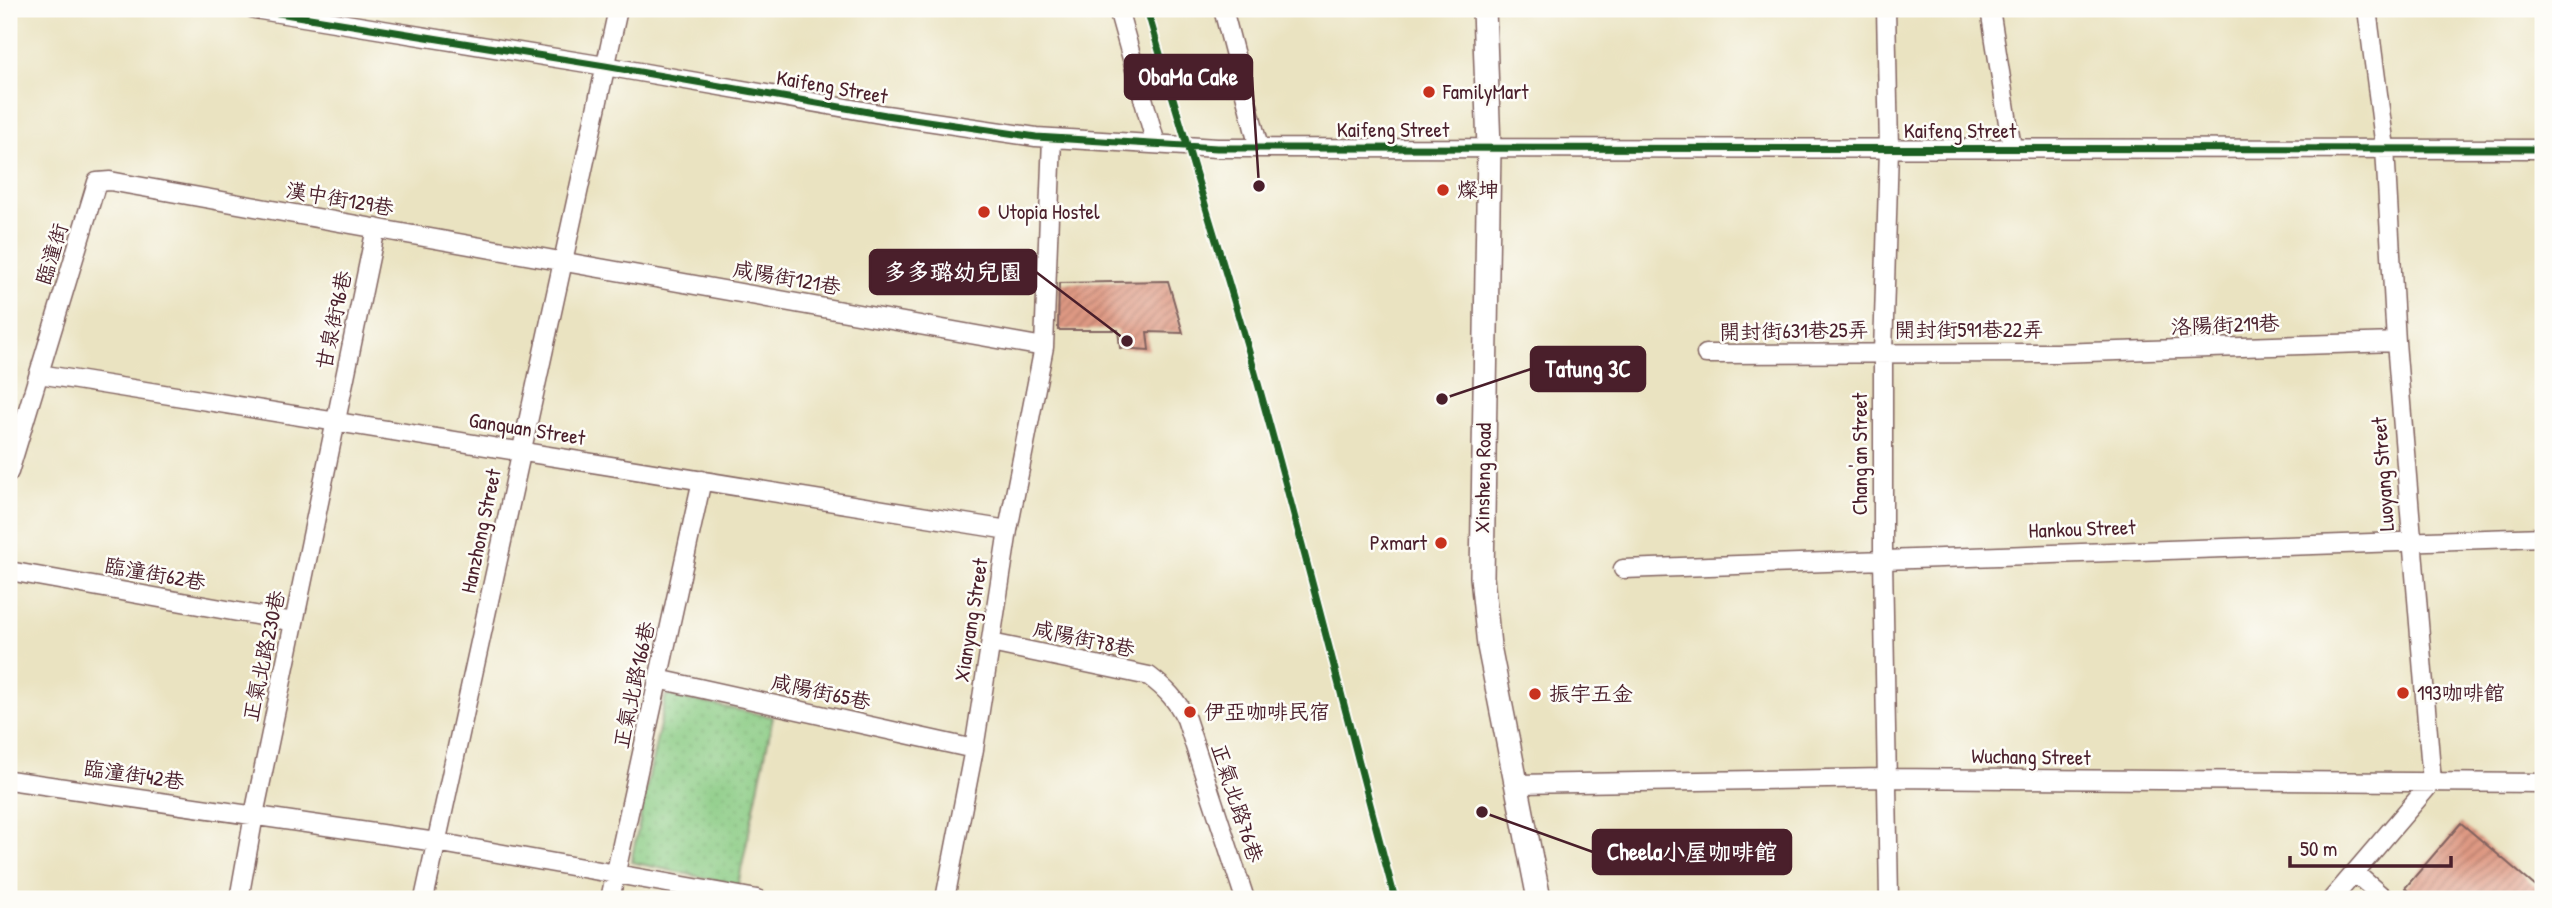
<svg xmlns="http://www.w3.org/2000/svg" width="2552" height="908" viewBox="0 0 2552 908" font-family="'Patrick Hand','LXGW WenKai TC',sans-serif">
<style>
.park{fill:url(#park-dots);stroke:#697456;stroke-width:2}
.building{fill:url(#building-hatch)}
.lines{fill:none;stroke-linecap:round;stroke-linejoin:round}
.minor-casing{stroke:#826460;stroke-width:21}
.tertiary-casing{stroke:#826460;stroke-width:26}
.minor{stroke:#fff;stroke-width:18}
.tertiary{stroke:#fff;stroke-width:23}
.cycleway-casing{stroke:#fdfcf7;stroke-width:11}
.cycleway{stroke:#1b5e20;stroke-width:7}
.poi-dot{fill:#c8321e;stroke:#fdfcf7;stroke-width:2.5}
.labels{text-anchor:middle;stroke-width:5;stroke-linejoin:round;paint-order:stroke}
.street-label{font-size:21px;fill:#4a1f2b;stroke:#fdfcf7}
.poi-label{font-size:21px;fill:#4a1f2b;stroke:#fdfcf7;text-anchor:start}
.leader{fill:none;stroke:#4a1f2b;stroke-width:2.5}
.callout-dot{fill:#4a1f2b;stroke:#fdfcf7;stroke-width:2.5}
.callout{fill:#4a1f2b;stroke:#4a1f2b;stroke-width:2.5}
.callout-label{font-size:23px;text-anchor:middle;font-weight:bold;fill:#fff}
</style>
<defs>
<pattern id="park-dots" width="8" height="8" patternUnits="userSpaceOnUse" patternTransform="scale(1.75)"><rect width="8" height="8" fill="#88ca82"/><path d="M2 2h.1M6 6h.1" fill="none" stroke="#77ad70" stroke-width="1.8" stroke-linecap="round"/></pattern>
<pattern id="building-hatch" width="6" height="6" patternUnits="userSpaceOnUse" patternTransform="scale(1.75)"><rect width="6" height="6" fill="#de9983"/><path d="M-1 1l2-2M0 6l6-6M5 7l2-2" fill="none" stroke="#b67c6b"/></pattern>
</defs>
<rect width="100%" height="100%" fill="#fdfcf7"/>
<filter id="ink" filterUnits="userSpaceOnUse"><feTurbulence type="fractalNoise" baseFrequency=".0143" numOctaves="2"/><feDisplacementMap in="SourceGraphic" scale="14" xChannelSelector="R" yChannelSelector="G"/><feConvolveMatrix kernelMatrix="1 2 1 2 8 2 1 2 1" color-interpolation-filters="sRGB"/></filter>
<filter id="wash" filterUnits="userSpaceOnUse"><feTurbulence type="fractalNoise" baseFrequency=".00686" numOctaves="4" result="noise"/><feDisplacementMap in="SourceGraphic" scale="28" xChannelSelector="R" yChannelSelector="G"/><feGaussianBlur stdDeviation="1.57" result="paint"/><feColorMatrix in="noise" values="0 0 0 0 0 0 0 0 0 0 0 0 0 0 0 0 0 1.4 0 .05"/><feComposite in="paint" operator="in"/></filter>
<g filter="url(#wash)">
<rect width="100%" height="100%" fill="#eae3c1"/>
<path class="park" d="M 666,695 L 773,717 L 738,885 L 631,862 Z"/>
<g id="blocks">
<path class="building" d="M 1168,281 L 1183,333 L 1147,332 L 1149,350 L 1120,348 L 1118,330 L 1058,330 L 1059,283 Z
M 2461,823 L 2543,893 L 2543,899 L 2417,899 L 2405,888 Z"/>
</g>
</g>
<g filter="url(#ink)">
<use href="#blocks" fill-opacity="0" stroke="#826460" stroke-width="2"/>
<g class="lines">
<defs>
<path id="minor" d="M 254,9 L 605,66 L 886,115 L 1036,137 L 1217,148 L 2543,149
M 1118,9 L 1156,144
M 1223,9 L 1259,148
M 1886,9 L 1889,148 L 1883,353 L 1883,559 L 1889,899
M 1990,9 L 2012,148
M 1706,354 L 2056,353 L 2396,342
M 39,374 L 1008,530
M 9,472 L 97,182 L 110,181 L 126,184 L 1044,347
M 1623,569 L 2543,537
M 9,571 L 294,622
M 991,643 L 1149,676 C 1166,689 1177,700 1186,719 L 1245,899
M 658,679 L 974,749
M 9,780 L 436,842 L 757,899
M 1518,784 L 1885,778 L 2543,783
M 2355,873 L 2385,899
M 239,899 L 254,815 L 376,228
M 424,899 L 618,9
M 610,899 L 702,480
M 945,899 L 974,749 L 1008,530 L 1044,347 L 1052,138
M 2332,899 L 2432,782 L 2396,342 L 2385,148 L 2367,9"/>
<path id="tertiary" d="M 1484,9 L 1489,148 L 1482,577 L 1489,646 L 1539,899"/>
</defs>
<use href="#minor" class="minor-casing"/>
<use href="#tertiary" class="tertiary-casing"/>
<use href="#minor" class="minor"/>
<use href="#tertiary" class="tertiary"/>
<defs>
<path id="cycleway" d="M 254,9 L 605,66 L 886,115 L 1036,137 L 1217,148 L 2543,149
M 1147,9 C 1178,119 1213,228 1245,338 C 1299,524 1345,712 1395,899"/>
</defs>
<use href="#cycleway" class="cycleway-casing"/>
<use href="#cycleway" class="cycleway"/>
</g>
</g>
<g class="poi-dot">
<circle cx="1429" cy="92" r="7"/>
<circle cx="1443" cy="190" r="7"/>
<circle cx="984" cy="212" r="7"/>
<circle cx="1441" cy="543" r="7"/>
<circle cx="2403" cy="693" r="7"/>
<circle cx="1535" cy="694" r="7"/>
<circle cx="1190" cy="712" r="7"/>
</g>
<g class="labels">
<g class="street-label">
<text transform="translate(832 87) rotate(10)" y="7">Kaifeng Street</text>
<text x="1393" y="137">Kaifeng Street</text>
<text x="1960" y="138">Kaifeng Street</text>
<text transform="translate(340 199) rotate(10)" y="7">漢中街129巷</text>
<text transform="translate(52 254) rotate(-73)" y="7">臨潼街</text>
<text transform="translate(787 278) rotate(10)" y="7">咸陽街121巷</text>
<text transform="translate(334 320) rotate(-78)" y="7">甘泉街96巷</text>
<text transform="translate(2225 325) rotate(-2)" y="7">洛陽街219巷</text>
<text x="1969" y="337">開封街591巷22弄</text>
<text transform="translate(1794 331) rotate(-1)" y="7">開封街631巷25弄</text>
<text transform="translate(527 429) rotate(9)" y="7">Ganquan Street</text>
<text transform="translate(1860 454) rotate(-90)" y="7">Chang'an Street</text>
<text transform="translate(2383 474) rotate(-94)" y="7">Luoyang Street</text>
<text transform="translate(1483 478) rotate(-89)" y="7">Xinsheng Road</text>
<text transform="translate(2082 529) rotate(-2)" y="7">Hankou Street</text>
<text transform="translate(481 531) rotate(-78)" y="7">Hanzhong Street</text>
<text transform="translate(155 574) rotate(10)" y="7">臨潼街62巷</text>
<text transform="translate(971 620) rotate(-81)" y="7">Xianyang Street</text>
<text transform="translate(1084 639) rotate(12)" y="7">咸陽街78巷</text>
<text transform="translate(264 656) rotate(-78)" y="7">正氣北路230巷</text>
<text transform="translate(634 685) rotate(-78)" y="7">正氣北路166巷</text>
<text transform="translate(821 692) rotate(12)" y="7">咸陽街65巷</text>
<text transform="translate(2031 757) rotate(1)" y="7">Wuchang Street</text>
<text transform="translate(134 775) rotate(8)" y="7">臨潼街42巷</text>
<text transform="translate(1237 803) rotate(72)" y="7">正氣北路76巷</text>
</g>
<g class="poi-label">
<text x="1443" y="99">FamilyMart</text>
<text x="1457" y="197">燦坤</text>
<text x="998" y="219">Utopia Hostel</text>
<text x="1427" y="550" text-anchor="end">Pxmart</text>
<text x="2417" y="700">193咖啡館</text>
<text x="1549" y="701">振宇五金</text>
<text x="1204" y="719">伊亞咖啡民宿</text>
</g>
</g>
<path class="leader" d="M1259 186L1252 77M1127 341L1036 272M1442 399L1531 369M1482 812L1593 852"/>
<g class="callout-dot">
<circle cx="1259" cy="186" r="7"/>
<circle cx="1127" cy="341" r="7"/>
<circle cx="1442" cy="399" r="7"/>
<circle cx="1482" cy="812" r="7"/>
</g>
<g class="callout">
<rect x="1125" y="55" width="127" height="44" rx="7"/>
<rect x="870" y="250" width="166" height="44" rx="7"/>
<rect x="1531" y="347" width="114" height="44" rx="7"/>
<rect x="1593" y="830" width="198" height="44" rx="7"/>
</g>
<g class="callout-label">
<text x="1188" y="85">ObaMa Cake</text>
<text x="953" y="280">多多璐幼兒園</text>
<text x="1588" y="377">Tatung 3C</text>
<text x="1692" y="860">Cheela小屋咖啡館</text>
</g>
<rect width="2552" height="908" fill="none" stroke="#fdfcf7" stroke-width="35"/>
<path d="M2290 856v10h161v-10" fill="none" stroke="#4a1f2b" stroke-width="3.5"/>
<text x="2300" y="856" font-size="21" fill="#4a1f2b" stroke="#fdfcf7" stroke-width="5" paint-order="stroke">50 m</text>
</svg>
